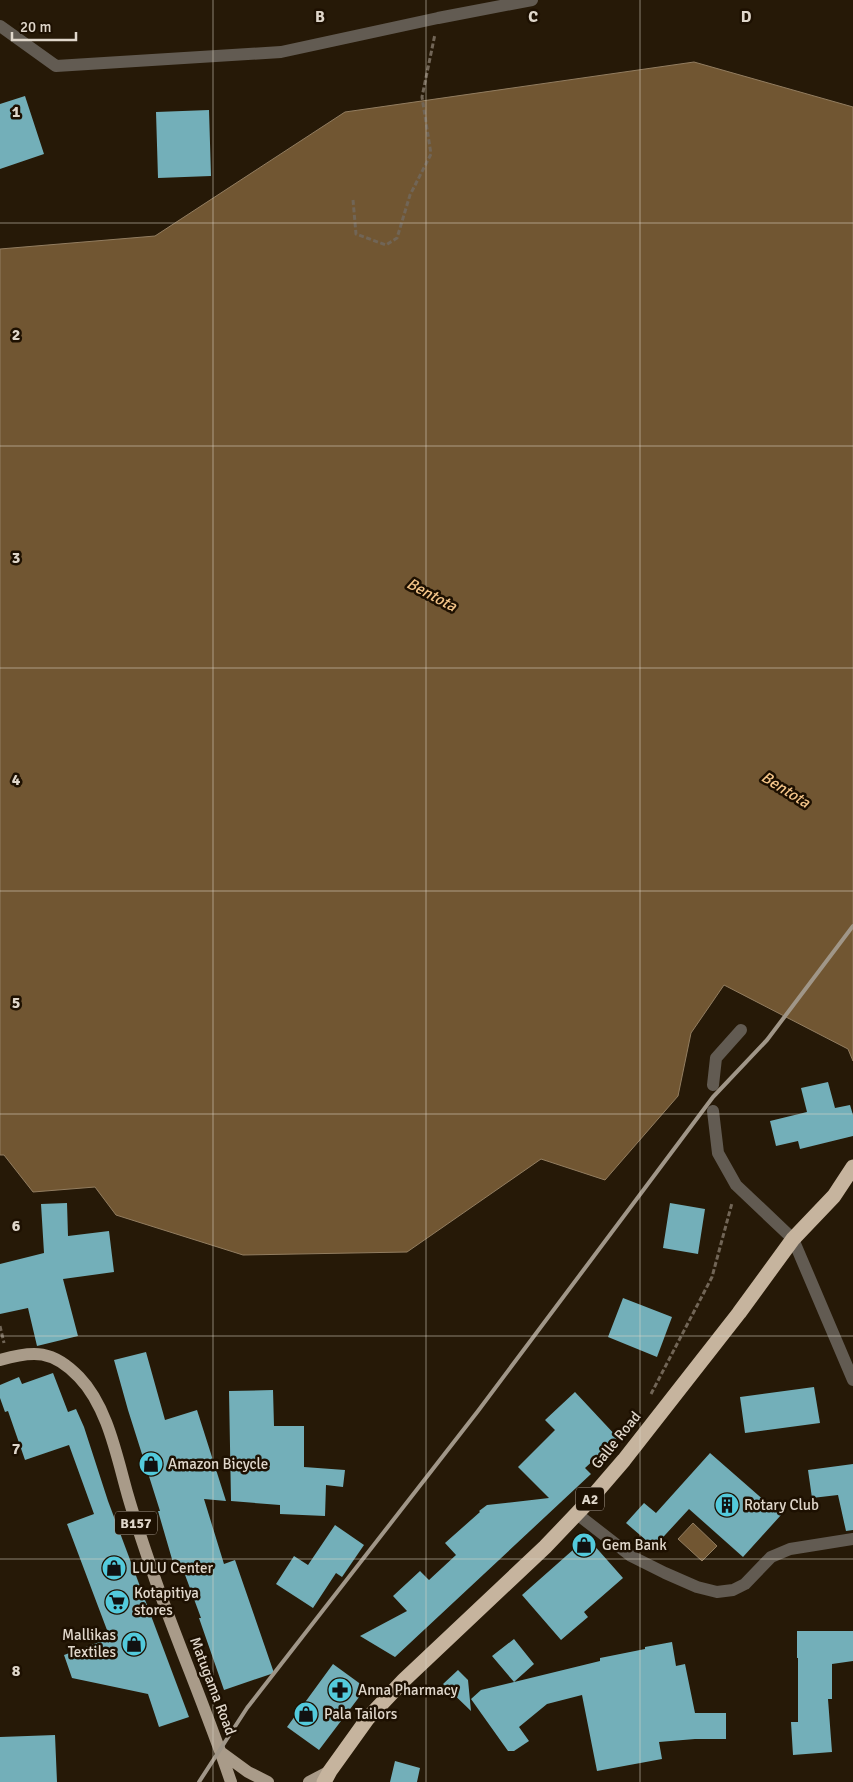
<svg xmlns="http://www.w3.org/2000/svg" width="853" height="1782" viewBox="0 0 853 1782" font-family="Signika,sans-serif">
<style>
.water{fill:#715632;stroke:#927d60}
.building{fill:#73afb9}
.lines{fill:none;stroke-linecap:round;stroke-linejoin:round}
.path{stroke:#716556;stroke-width:3;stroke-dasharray:5 2.5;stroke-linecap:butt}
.minor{stroke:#625b52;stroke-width:12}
.major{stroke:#a99b89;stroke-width:12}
.highway{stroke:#c6b49e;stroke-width:15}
.rail{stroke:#a09688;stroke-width:4}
.grid{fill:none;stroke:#e0d7cb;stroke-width:1;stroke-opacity:0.55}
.labels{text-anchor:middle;stroke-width:5;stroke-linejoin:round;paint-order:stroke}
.shield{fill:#1d1001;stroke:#a69b8e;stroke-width:1}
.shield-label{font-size:14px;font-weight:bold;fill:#e0d7cb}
.street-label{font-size:15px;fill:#e0d7cb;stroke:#1d1001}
.poi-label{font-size:15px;fill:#e0d7cb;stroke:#1d1001;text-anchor:start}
.water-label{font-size:16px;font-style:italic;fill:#f4c589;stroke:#1d1001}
.grid-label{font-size:16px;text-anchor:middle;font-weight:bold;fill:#e0d7cb;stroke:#1d1001;stroke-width:5;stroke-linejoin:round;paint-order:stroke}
</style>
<rect width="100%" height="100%" fill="#261907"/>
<path class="water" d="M 694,62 L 853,107 L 853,1061 L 848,1049 L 724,985 L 691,1033 L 678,1096 L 605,1180 L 541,1159 L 407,1252 L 243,1255 L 116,1215 L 95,1187 L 33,1192 L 4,1155 L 0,1155 L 0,249 L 155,236 L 345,112 Z
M 693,1523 L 717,1546 L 702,1561 L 678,1539 Z"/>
<path class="building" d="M 25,96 L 44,154 L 0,169 L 0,104 Z
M 209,110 L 211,176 L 158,178 L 156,112 Z
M 828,1082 L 835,1108 L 850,1105 L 853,1115 L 853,1136 L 800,1149 L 798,1141 L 776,1146 L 770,1121 L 807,1112 L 801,1088 Z
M 67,1203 L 68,1236 L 109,1231 L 114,1272 L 63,1279 L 78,1336 L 37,1346 L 28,1308 L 0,1314 L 0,1264 L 44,1253 L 41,1204 Z
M 670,1203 L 705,1209 L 698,1254 L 663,1248 Z
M 623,1298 L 672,1317 L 657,1357 L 608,1337 Z
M 146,1352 L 165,1420 L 197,1410 L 226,1501 L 204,1499 L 224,1564 L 235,1560 L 274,1673 L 224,1690 L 199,1618 L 201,1618 L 181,1564 L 174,1566 L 158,1511 L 160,1511 L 128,1410 L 114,1360 Z
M 53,1373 L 68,1412 L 76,1409 L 84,1427 L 108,1501 L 189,1717 L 159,1727 L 148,1694 L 72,1678 L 64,1655 L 110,1638 L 67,1524 L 94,1514 L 69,1445 L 25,1460 L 8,1411 L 5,1412 L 0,1398 L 0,1385 L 19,1377 L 22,1384 Z
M 814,1387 L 820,1423 L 745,1433 L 740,1397 Z
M 273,1390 L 274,1426 L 304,1426 L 304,1467 L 345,1470 L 343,1487 L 326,1485 L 325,1516 L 280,1514 L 280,1505 L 231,1501 L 229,1391 Z
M 575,1392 L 618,1438 L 585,1468 L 591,1474 L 395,1657 L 360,1636 L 407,1611 L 393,1596 L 420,1571 L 429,1580 L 456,1555 L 445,1543 L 480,1512 L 479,1511 L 487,1505 L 549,1498 L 518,1467 L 555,1430 L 545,1420 Z
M 710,1453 L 781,1515 L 743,1557 L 689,1509 L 654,1547 L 626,1523 L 644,1503 L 656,1513 Z
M 853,1464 L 853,1530 L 846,1531 L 838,1495 L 812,1498 L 808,1470 Z
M 335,1525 L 364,1545 L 342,1577 L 336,1573 L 313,1608 L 276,1584 L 294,1556 L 308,1565 Z
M 585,1535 L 623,1578 L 584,1612 L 588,1617 L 561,1640 L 522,1595 L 574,1549 L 573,1547 Z
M 797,1631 L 853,1631 L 853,1661 L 832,1664 L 832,1699 L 828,1699 L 832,1752 L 793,1755 L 791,1722 L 798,1722 L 798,1658 L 797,1658 Z
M 514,1639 L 534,1664 L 514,1682 L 492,1656 Z
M 672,1642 L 676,1666 L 685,1664 L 695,1713 L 726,1713 L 726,1739 L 695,1739 L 659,1742 L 662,1759 L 597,1771 L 582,1695 L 547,1704 L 519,1727 L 529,1741 L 514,1751 L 508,1751 L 471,1699 L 481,1690 L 600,1661 L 600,1658 L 645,1649 L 645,1647 Z
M 333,1664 L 366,1688 L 319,1750 L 287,1727 Z
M 458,1670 L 468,1680 L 471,1711 L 443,1684 Z
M 55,1735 L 57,1782 L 0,1782 L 0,1737 Z
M 395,1761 L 420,1768 L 417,1782 L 390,1782 Z"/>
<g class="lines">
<path class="path" d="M 353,200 L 356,234 L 386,245 L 397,238 L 410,195 L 431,154 L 422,97 L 435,34
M 0,1326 L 4,1343
M 651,1394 L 712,1277 L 732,1203"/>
<path class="minor" d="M 0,26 L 56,66 L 281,52 L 438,18 L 532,0
M 713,1085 L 716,1058 L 741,1030
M 713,1111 L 718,1153 L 736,1185 L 793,1239 L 853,1380
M 577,1514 L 631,1556 L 665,1573 L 697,1587 L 717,1592 L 733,1590 L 745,1584 L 771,1557 L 790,1549 L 853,1539"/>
<path class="major" d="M 0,1360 C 34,1350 53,1350 79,1377 C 108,1407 117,1458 128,1496 C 136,1524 146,1552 155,1579 C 179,1647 208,1714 231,1782
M 222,1753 L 248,1772 L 268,1782
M 309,1782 L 330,1771"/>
<path class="highway" d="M 324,1782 L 330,1771 L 368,1718 L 404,1680 L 545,1547 L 587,1503 L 624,1460 L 739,1313 L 793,1239 L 834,1196 L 853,1167"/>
<path class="rail" d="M 199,1782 L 247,1708 L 478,1411 L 713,1097 L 767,1040 L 853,926"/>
</g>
<path class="grid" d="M 213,0 L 213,1782M 426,0 L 426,1782M 640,0 L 640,1782M 0,223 L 853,223M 0,446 L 853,446M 0,668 L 853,668M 0,891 L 853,891M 0,1114 L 853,1114M 0,1336 L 853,1336M 0,1559 L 853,1559"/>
<defs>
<symbol id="shop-disc" viewBox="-11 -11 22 22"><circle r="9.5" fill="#53cadc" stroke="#1d1001"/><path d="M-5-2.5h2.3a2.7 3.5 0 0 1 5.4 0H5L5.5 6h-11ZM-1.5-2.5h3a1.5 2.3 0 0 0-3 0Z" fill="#111"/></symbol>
<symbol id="building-disc" viewBox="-11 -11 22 22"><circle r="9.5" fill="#53cadc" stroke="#1d1001"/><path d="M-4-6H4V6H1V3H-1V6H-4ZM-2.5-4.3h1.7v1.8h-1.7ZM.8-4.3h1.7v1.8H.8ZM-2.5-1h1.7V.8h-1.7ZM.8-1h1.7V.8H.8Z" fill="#111"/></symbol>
<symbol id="supermarket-disc" viewBox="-11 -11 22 22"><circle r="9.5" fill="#53cadc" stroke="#1d1001"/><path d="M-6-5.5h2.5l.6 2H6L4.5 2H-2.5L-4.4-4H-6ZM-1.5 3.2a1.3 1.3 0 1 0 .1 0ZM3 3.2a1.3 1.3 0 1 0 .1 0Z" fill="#111"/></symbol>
<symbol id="pharmacy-disc" viewBox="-11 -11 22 22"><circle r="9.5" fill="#53cadc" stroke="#1d1001"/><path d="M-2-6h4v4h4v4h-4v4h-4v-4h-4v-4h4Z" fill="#111"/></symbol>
</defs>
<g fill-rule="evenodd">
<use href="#shop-disc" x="137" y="1450" width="28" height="28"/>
<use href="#building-disc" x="713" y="1491" width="28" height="28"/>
<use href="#shop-disc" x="570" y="1531" width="28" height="28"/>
<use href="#shop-disc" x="100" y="1554" width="28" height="28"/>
<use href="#supermarket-disc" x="103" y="1588" width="28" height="28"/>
<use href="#shop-disc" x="120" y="1630" width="28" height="28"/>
<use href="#pharmacy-disc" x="326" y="1676" width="28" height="28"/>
<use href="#shop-disc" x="292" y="1700" width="28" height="28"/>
</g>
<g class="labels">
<g class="shield">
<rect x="576" y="1487.5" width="28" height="23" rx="4"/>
<rect x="115" y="1511.5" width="42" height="23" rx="4"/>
</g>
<g class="shield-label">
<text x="590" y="1504">A2</text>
<text x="136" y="1528">B157</text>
</g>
<g class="street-label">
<text transform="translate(616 1440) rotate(-51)" y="5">Galle Road</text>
<text transform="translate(213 1686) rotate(69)" y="5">Matugama Road</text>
</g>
<g class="poi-label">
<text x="168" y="1469">Amazon Bicycle</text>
<text x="744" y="1510">Rotary Club</text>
<text x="602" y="1550">Gem Bank</text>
<text x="132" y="1573">LULU Center</text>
<text x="134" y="1598">Kotapitiya<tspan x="134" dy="17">stores</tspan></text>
<text x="116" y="1640" text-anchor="end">Mallikas<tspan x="116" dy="17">Textiles</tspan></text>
<text x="358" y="1695">Anna Pharmacy</text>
<text x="324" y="1719">Pala Tailors</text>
</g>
<g class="water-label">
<text transform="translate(432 594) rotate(28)" y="6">Bentota</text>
<text transform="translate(786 789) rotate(32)" y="6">Bentota</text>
</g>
</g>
<g class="grid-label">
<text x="320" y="22">B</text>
<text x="533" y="22">C</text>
<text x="746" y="22">D</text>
<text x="16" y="117">1</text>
<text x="16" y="340">2</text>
<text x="16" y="563">3</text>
<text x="16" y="785">4</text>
<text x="16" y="1008">5</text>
<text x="16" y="1231">6</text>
<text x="16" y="1454">7</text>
<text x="16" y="1676">8</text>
</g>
<path d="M12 32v8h64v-8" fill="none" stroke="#e0d7cb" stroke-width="2.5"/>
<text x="20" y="32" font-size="15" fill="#e0d7cb" stroke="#1d1001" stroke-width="4" paint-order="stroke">20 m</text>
</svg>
